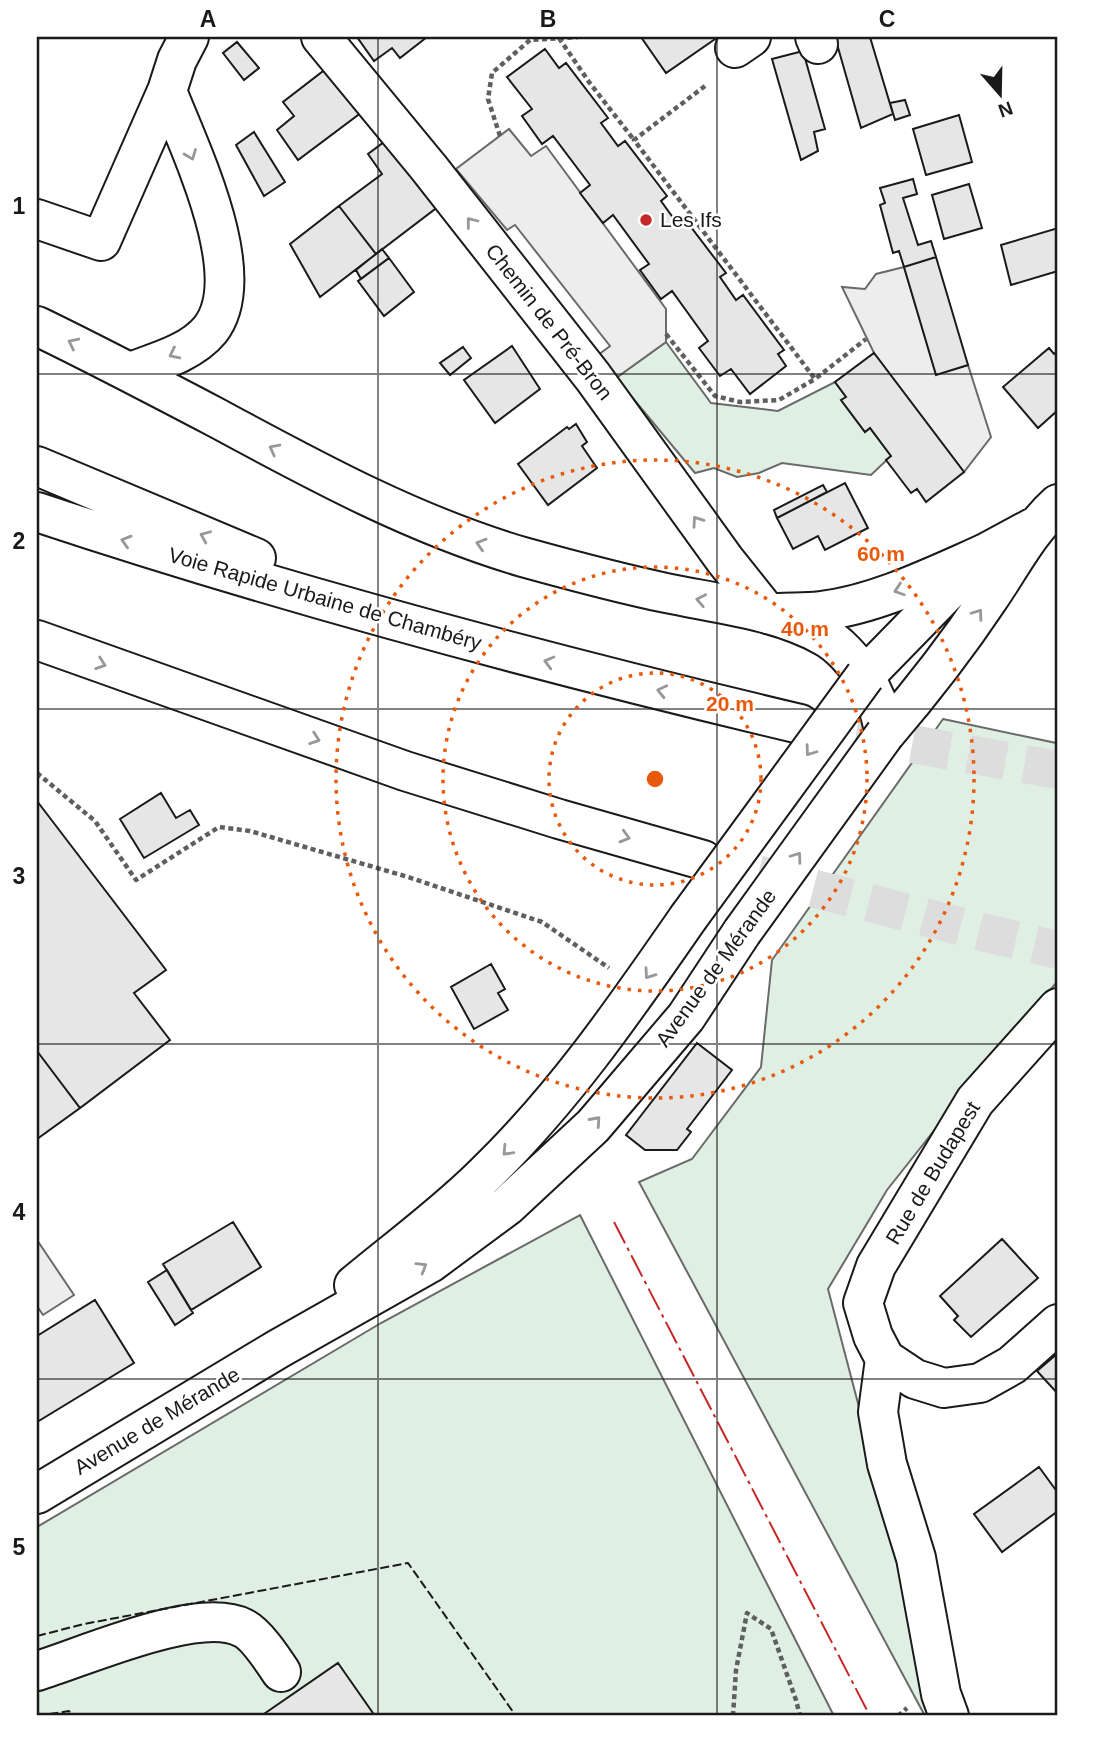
<svg xmlns="http://www.w3.org/2000/svg" width="1095" height="1753" viewBox="0 0 1095 1753" font-family="Helvetica,sans-serif">
<style>
.green{fill:#e0efe3;stroke:#6a6a6a;stroke-width:2}
.parking{fill:#ededed;stroke:#6a6a6a;stroke-width:2}
.building{fill:#e6e6e6;stroke:#1a1a1a;stroke-width:2}
.lines{fill:none;stroke-linecap:round;stroke-linejoin:round}
.highway-tunnel{stroke:#ddd;stroke-width:38;stroke-dasharray:38 19;stroke-linecap:butt}
.minor-casing{stroke:#1a1a1a;stroke-width:42}
.major-casing{stroke:#1a1a1a;stroke-width:42}
.highway-casing{stroke:#1a1a1a;stroke-width:42}
.path{stroke:#5f5f5f;stroke-width:4.5;stroke-dasharray:5 3.5;stroke-linecap:butt}
.minor{stroke:#fff;stroke-width:38}
.major{stroke:#fff;stroke-width:38}
.highway{stroke:#fff;stroke-width:38}
.major-bridge-casing{stroke:#1a1a1a;stroke-width:42;stroke-linecap:butt}
.major-bridge{stroke:#fff;stroke-width:38}
.fence{stroke:#1a1a1a;stroke-width:2;stroke-dasharray:9 3.5;stroke-linecap:butt}
.power{stroke:#c62828;stroke-width:2;stroke-dasharray:24 5 3.5 5;stroke-linecap:butt}
.oneway{stroke:#989898}
.grid{fill:none;stroke:#1a1a1a;stroke-width:2;stroke-opacity:0.55}
.ring{fill:none;stroke:#e8590c;stroke-width:3.5;stroke-dasharray:3.5 7}
.poi-dot{fill:#c62828;stroke:#fff;stroke-width:2.5}
.labels{text-anchor:middle;stroke-width:5;stroke-linejoin:round;paint-order:stroke}
.poi-label{font-size:21px;fill:#1a1a1a;stroke:#fff;text-anchor:start}
.street-label{font-size:21px;fill:#1a1a1a;stroke:#fff}
.centre{fill:#e8590c;stroke:#fff;stroke-width:3.5}
.ring-label{font-size:21px;text-anchor:middle;font-weight:bold;fill:#e8590c;stroke:#fff;stroke-width:5;stroke-linejoin:round;paint-order:stroke}
.neatline{fill:none;stroke:#1a1a1a;stroke-width:2.5}
.grid-label{font-size:23px;text-anchor:middle;font-weight:bold;fill:#1a1a1a}
</style>
<rect width="100%" height="100%" fill="#fff"/>
<path class="green" d="M 666,342 L 711,403 L 778,411 L 835,382 L 846,397 L 842,401 L 865,432 L 870,428 L 891,456 L 871,475 L 782,463 L 759,473 L 737,477 L 714,468 L 695,473 L 616,378 Z
M 943,719 L 1056,743 L 1058,747 L 1058,981 L 1006,1040 L 887,1190 L 828,1289 L 940,1716 L 925,1716 L 639,1182 L 692,1159 L 761,1067 L 772,960 Z
M 580,1215 L 834,1716 L 37,1716 L 37,1527 L 381,1323 Z"/>
<path class="parking" d="M 509,129 L 531,156 L 546,146 L 666,309 L 666,342 L 616,378 L 594,358 L 610,346 L 515,225 L 507,230 L 456,169 Z
M 904,267 L 936,374 L 968,365 L 991,437 L 964,472 L 874,353 L 842,287 L 865,289 L 876,274 Z
M 37,1240 L 74,1295 L 43,1315 L 37,1306 Z"/>
<path class="building" d="M 357,37 L 427,37 L 400,58 L 392,48 L 374,61 Z
M 641,37 L 718,37 L 666,73 Z
M 835,37 L 870,37 L 893,114 L 861,128 Z
M 237,42 L 259,68 L 244,80 L 223,53 Z
M 545,49 L 559,68 L 566,63 L 608,118 L 601,123 L 618,146 L 625,141 L 667,196 L 661,201 L 677,223 L 684,218 L 726,273 L 720,277 L 736,300 L 743,295 L 784,350 L 778,354 L 786,366 L 750,394 L 731,369 L 720,376 L 699,348 L 708,341 L 672,291 L 661,299 L 640,270 L 649,264 L 613,215 L 603,223 L 580,193 L 590,185 L 553,136 L 542,144 L 522,116 L 532,109 L 507,77 Z
M 803,51 L 825,129 L 814,132 L 818,151 L 801,160 L 772,59 Z
M 331,65 L 366,109 L 298,160 L 277,130 L 294,116 L 283,102 Z
M 905,100 L 910,115 L 895,120 L 890,103 Z
M 959,115 L 972,162 L 926,175 L 913,129 Z
M 254,132 L 285,182 L 264,196 L 236,145 Z
M 388,139 L 439,206 L 376,254 L 339,206 L 382,174 L 368,154 Z
M 913,179 L 917,194 L 903,198 L 918,245 L 931,241 L 936,257 L 904,267 L 899,251 L 893,253 L 880,205 L 885,203 L 880,188 Z
M 969,184 L 982,228 L 944,239 L 932,195 Z
M 339,206 L 376,254 L 320,297 L 290,244 Z
M 1058,228 L 1058,271 L 1011,285 L 1001,245 Z
M 382,249 L 389,258 L 361,279 L 356,270 Z
M 936,257 L 968,365 L 936,375 L 904,267 Z
M 389,258 L 414,292 L 384,316 L 358,281 Z
M 512,346 L 540,389 L 495,423 L 464,380 Z
M 463,347 L 471,358 L 450,375 L 440,363 Z
M 1049,348 L 1054,354 L 1058,351 L 1058,410 L 1038,428 L 1003,387 Z
M 874,353 L 964,472 L 926,502 L 917,489 L 911,493 L 886,460 L 891,456 L 870,428 L 865,432 L 841,400 L 846,397 L 835,382 Z
M 576,424 L 587,442 L 582,446 L 597,468 L 548,505 L 518,464 L 567,427 L 569,429 Z
M 845,483 L 868,528 L 825,550 L 818,536 L 793,549 L 777,518 Z
M 823,485 L 827,492 L 777,518 L 774,510 Z
M 161,793 L 176,818 L 190,810 L 199,825 L 144,858 L 120,819 Z
M 37,801 L 166,970 L 134,993 L 170,1040 L 80,1108 L 37,1051 Z
M 491,964 L 505,989 L 498,993 L 508,1010 L 474,1029 L 451,987 Z
M 697,1043 L 732,1070 L 687,1129 L 691,1132 L 677,1150 L 645,1150 L 626,1135 Z
M 37,1051 L 80,1108 L 37,1139 Z
M 233,1222 L 261,1267 L 191,1310 L 163,1264 Z
M 1002,1239 L 1038,1278 L 971,1337 L 954,1320 L 958,1316 L 940,1296 Z
M 167,1270 L 193,1313 L 175,1325 L 148,1282 Z
M 95,1300 L 134,1363 L 37,1422 L 37,1336 Z
M 1058,1353 L 1058,1394 L 1037,1371 Z
M 1039,1467 L 1058,1493 L 1058,1511 L 1002,1552 L 974,1514 Z
M 338,1663 L 375,1716 L 261,1716 Z"/>
<g class="lines">
<path class="highway-tunnel" d="M 800,724 L 1058,770
M 703,860 L 986,933 L 1058,950"/>
<defs>
<path id="minor" d="M 321,37 L 429,168 L 593,377 L 725,560 L 768,614
M 815,37 L 818,44
M 735,48 L 751,37
M 37,219 L 101,241 L 167,91 L 177,60 L 189,37
M 130,372 C 157,362 191,353 210,330 C 253,276 189,148 167,91
M 1058,1008 L 975,1101 L 876,1266 L 863,1303 L 873,1336 L 885,1359 L 915,1379 L 944,1388 L 980,1383 L 1012,1365 L 1058,1324
M 885,1359 L 878,1412 L 887,1464 L 916,1558 L 941,1694 L 949,1716
M 37,1671 C 84,1657 198,1605 243,1628 C 256,1634 273,1660 281,1672"/>
<path id="major" d="M 885,734 L 877,702 L 865,676 L 984,554 L 1036,526
M 885,734 C 922,691 957,646 989,598 C 1011,566 1029,530 1058,504
M 354,1285 C 396,1250 441,1217 480,1179 C 561,1102 625,1009 688,918
M 37,1494 L 278,1349 L 430,1263 L 507,1206 L 593,1126 L 686,1017 L 742,932"/>
<path id="highway" d="M 37,326 C 97,355 156,386 215,417 C 315,471 414,525 523,557 C 570,570 618,583 666,593 C 719,604 777,610 824,636 C 841,645 853,661 865,676
M 37,466 L 256,558
M 37,512 C 287,595 543,663 800,724
M 777,613 C 791,612 806,613 821,611 C 875,605 934,576 984,554
M 37,640 L 405,771 L 559,819 L 703,860"/>
</defs>
<use href="#minor" class="minor-casing"/>
<use href="#major" class="major-casing"/>
<use href="#highway" class="highway-casing"/>
<path class="path" d="M 559,38 L 589,82 L 634,140
M 705,86 L 634,140 L 815,379 L 866,339
M 500,136 L 488,99 L 492,73 L 530,40 L 578,37
M 666,334 L 715,396 L 740,402 L 779,400 L 815,379
M 37,773 L 95,821 L 136,880 L 219,827 L 250,831 L 408,877 L 542,922 L 609,968
M 733,1716 L 736,1670 L 747,1613 L 771,1629 L 796,1700 L 800,1716
M 898,1716 L 907,1708"/>
<use href="#minor" class="minor"/>
<use href="#major" class="major"/>
<use href="#highway" class="highway"/>
<defs>
<path id="major-bridge" d="M 688,918 L 865,676
M 742,932 L 885,734"/>
</defs>
<use href="#major-bridge" class="major-bridge-casing"/>
<use href="#major-bridge" class="major-bridge"/>
<path class="fence" d="M 37,1636 L 84,1624 L 408,1563 L 516,1716
M 37,1716 L 69,1711 L 72,1716"/>
<path class="power" d="M 614,1222 L 870,1716"/>
</g>
<defs><path id="oneway-chevron" d="M-2-3.5L2.5 0L-2 3.5" fill="none" stroke-width="1.6" stroke-linecap="round" stroke-linejoin="round" transform="scale(1.75)"/></defs>
<g class="oneway">
<use href="#oneway-chevron" transform="translate(191 155) rotate(69)"/>
<use href="#oneway-chevron" transform="translate(471 222) rotate(-128)"/>
<use href="#oneway-chevron" transform="translate(73 343) rotate(-154)"/>
<use href="#oneway-chevron" transform="translate(174 354) rotate(154)"/>
<use href="#oneway-chevron" transform="translate(274 449) rotate(-152)"/>
<use href="#oneway-chevron" transform="translate(697 521) rotate(-125)"/>
<use href="#oneway-chevron" transform="translate(205 536) rotate(-157)"/>
<use href="#oneway-chevron" transform="translate(126 541) rotate(-163)"/>
<use href="#oneway-chevron" transform="translate(481 544) rotate(-163)"/>
<use href="#oneway-chevron" transform="translate(899 590) rotate(162)"/>
<use href="#oneway-chevron" transform="translate(701 600) rotate(-169)"/>
<use href="#oneway-chevron" transform="translate(978 614) rotate(-54)"/>
<use href="#oneway-chevron" transform="translate(549 662) rotate(-165)"/>
<use href="#oneway-chevron" transform="translate(101 664) rotate(19)"/>
<use href="#oneway-chevron" transform="translate(662 691) rotate(-167)"/>
<use href="#oneway-chevron" transform="translate(315 739) rotate(19)"/>
<use href="#oneway-chevron" transform="translate(810 751) rotate(126)"/>
<use href="#oneway-chevron" transform="translate(625 837) rotate(16)"/>
<use href="#oneway-chevron" transform="translate(797 857) rotate(-54)"/>
<use href="#oneway-chevron" transform="translate(649 974) rotate(125)"/>
<use href="#oneway-chevron" transform="translate(596 1121) rotate(-48)"/>
<use href="#oneway-chevron" transform="translate(507 1151) rotate(133)"/>
<use href="#oneway-chevron" transform="translate(422 1267) rotate(-31)"/>
</g>
<path class="grid" d="M 378,37 L 378,1716M 717,37 L 717,1716M 37,374 L 1058,374M 37,709 L 1058,709M 37,1044 L 1058,1044M 37,1379 L 1058,1379"/>
<g class="ring">
<circle cx="655" cy="779" r="106"/>
<circle cx="655" cy="779" r="212"/>
<circle cx="655" cy="779" r="319"/>
</g>
<circle class="poi-dot" cx="646" cy="220" r="7"/>
<g class="labels">
<g class="poi-label">
<text x="660" y="227">Les Ifs</text>
</g>
<g class="street-label">
<text transform="translate(549 322) rotate(52)" y="7">Chemin de Pré-Bron</text>
<text transform="translate(325 599) rotate(16)" y="7">Voie Rapide Urbaine de Chambéry</text>
<text transform="translate(716 968) rotate(-54)" y="7">Avenue de Mérande</text>
<text transform="translate(933 1173) rotate(-59)" y="7">Rue de Budapest</text>
<text transform="translate(157 1421) rotate(-31)" y="7">Avenue de Mérande</text>
</g>
</g>
<circle cx="655" cy="779" r="10" class="centre"/>
<g class="ring-label">
<text x="881" y="561">60 m</text>
<text x="805" y="636">40 m</text>
<text x="730" y="711">20 m</text>
</g>
<rect width="1095" height="1753" fill="none" stroke="#ffffff" stroke-width="77"/>
<g transform="translate(1000 94) rotate(160)" stroke="#ffffff" stroke-width="5" paint-order="stroke">
<path d="M0-5L12 26L0 18L-12 26Z" fill="#1a1a1a"/>
<text y="-10" font-size="19" font-weight="bold" text-anchor="middle" fill="#1a1a1a">N</text>
</g>
<rect x="38" y="38" width="1018" height="1676" class="neatline"/>
<g class="grid-label">
<text x="208" y="27">A</text>
<text x="548" y="27">B</text>
<text x="887" y="27">C</text>
<text x="19" y="214">1</text>
<text x="19" y="549">2</text>
<text x="19" y="884">3</text>
<text x="19" y="1220">4</text>
<text x="19" y="1555">5</text>
</g>
</svg>
